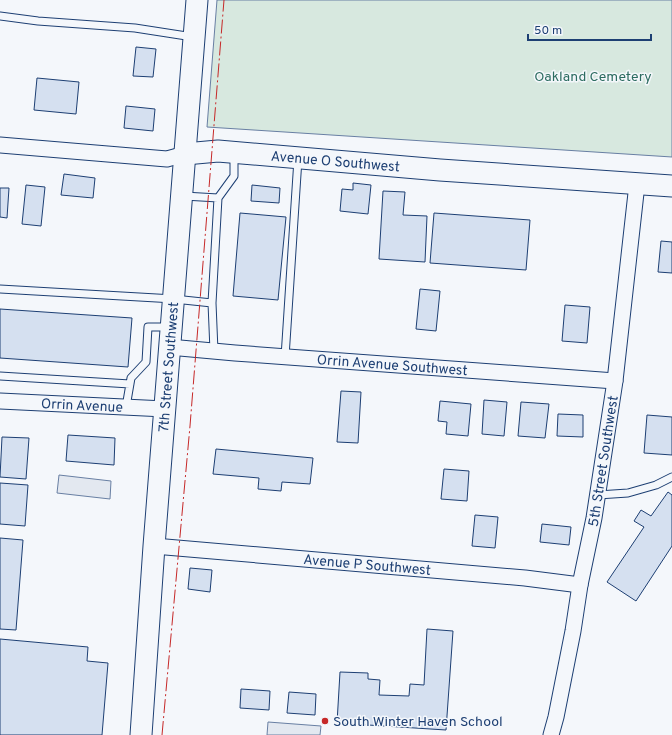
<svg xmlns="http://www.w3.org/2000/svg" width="672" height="735" viewBox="0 0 672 735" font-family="Overpass,sans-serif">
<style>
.green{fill:#d7e8df;stroke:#687fa3}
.parking{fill:#e3e8f0;stroke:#687fa3}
.building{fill:#d5e0f0;stroke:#1d3f73}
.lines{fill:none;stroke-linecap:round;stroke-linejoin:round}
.lane-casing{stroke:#1d3f73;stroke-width:9}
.street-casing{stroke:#1d3f73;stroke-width:17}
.secondary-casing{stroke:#1d3f73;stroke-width:23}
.lane{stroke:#f4f7fb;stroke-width:7}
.street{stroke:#f4f7fb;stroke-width:15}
.secondary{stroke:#f4f7fb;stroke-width:21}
.power{stroke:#c62828;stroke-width:1;stroke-dasharray:14 3 2 3;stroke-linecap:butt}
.poi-dot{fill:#c62828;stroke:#f4f7fb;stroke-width:1.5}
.labels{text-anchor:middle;stroke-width:3;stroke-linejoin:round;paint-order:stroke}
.park-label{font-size:14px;fill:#2c6c60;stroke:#f4f7fb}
.street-label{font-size:14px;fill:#1d3f73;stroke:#f4f7fb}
.poi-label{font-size:14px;fill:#1d3f73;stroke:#f4f7fb;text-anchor:start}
</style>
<rect width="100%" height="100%" fill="#f4f7fb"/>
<path class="green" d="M 217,0 L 672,0 L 672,157 L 207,127 Z"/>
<path class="parking" d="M 59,475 L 111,481 L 110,499 L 57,493 Z
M 268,722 L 321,726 L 320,735 L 267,735 Z"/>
<path class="building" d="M 136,47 L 156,49 L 153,77 L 133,76 Z
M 37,78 L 79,82 L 76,114 L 34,110 Z
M 126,106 L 155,109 L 153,131 L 124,128 Z
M 64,174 L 95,178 L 93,198 L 61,195 Z
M 353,183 L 371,185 L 368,214 L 340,211 L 342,189 L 353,190 Z
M 26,185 L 45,187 L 41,226 L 22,224 Z
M 252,185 L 280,188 L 279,203 L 251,201 Z
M 0,188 L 9,188 L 7,218 L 0,217 Z
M 383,191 L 405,192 L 403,215 L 427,216 L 425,262 L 379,259 Z
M 240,213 L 286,217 L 278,300 L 233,296 Z
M 434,213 L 530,220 L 526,270 L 430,263 Z
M 661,241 L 672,242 L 672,273 L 658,272 Z
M 420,289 L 440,291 L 436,331 L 416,329 Z
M 565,305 L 590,307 L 587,343 L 562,341 Z
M 0,309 L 132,318 L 128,367 L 0,358 Z
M 341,391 L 361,392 L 358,443 L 337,442 Z
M 484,400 L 507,402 L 504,436 L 482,434 Z
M 440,401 L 471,404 L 468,436 L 446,434 L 447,422 L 438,421 Z
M 521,402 L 549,404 L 545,438 L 518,436 Z
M 558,414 L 583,415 L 583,437 L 557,436 Z
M 647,415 L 672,417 L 672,455 L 644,453 Z
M 68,435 L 115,438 L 114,465 L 66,461 Z
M 2,437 L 29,438 L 26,479 L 0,477 Z
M 216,449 L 313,458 L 310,484 L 282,482 L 281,491 L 258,489 L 259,478 L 213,474 Z
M 444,469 L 469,471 L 467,501 L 441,499 Z
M 0,483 L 28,485 L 25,526 L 0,524 Z
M 668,492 L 672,495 L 672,546 L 636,601 L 607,582 L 644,527 L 634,521 L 641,510 L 651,516 Z
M 475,515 L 498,517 L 495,548 L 472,546 Z
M 542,524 L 571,527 L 569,545 L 540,542 Z
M 0,538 L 23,540 L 16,630 L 0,629 Z
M 190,568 L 212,570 L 210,592 L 188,589 Z
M 427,629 L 453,631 L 446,730 L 337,723 L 340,672 L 368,673 L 368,679 L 380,680 L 379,695 L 409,696 L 410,684 L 424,685 Z
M 0,639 L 88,647 L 87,661 L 108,663 L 102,735 L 0,735 Z
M 241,689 L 270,691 L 269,710 L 240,708 Z
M 289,692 L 316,694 L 315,715 L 287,713 Z"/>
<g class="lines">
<defs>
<path id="lane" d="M 0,16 L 38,21 L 135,28 L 193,37
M 184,196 L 218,198 L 234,176 L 234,155
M 0,289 L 174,299 L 212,303 L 218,198
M 212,303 L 214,351
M 285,357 L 298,159
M 0,376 L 130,384
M 126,407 L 131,378 L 146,362 L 148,327 L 171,327
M 598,495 L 628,493 L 656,485 L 672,477"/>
<g id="street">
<path d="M 0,145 L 167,159 L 185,154"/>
<path id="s1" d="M 169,347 L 235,353 L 615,381"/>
<path id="s2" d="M 0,401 L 165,409"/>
<path id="s3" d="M 154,546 L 525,578 L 580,585"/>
<path id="s4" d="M 551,735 L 556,717 L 573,631 L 580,585 L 594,518 L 615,381 L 637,184"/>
</g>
<g id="secondary">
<path id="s5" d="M 185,154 L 218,151 L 440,170 L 672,186"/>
<path id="s6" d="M 141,735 L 154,546 L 197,0"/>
</g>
</defs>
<use href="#lane" class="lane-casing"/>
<use href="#street" class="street-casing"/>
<use href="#secondary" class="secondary-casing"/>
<use href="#lane" class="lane"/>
<use href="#street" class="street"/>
<use href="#secondary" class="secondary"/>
<path class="power" d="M 162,735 L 190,426 L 224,0"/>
</g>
<circle class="poi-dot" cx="325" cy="721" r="4"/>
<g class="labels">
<g class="park-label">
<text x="593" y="81">Oakland Cemetery</text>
</g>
<g class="street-label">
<text dy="5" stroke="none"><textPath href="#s5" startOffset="151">Avenue O Southwest</textPath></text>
<text dy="5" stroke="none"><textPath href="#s1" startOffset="224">Orrin Avenue Southwest</textPath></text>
<text dy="5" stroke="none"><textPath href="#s6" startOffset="369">7th Street Southwest</textPath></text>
<text dy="5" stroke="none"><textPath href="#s2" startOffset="82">Orrin Avenue</textPath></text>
<text dy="5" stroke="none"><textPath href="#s4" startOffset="279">5th Street Southwest</textPath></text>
<text dy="5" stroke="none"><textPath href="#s3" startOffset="214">Avenue P Southwest</textPath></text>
</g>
<g class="poi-label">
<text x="333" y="726">South Winter Haven School</text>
</g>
</g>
<path d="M528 34v6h123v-6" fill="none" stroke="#1d3f73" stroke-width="2"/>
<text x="534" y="34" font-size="12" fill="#1d3f73" stroke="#f4f7fb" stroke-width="3" paint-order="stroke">50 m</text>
</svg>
